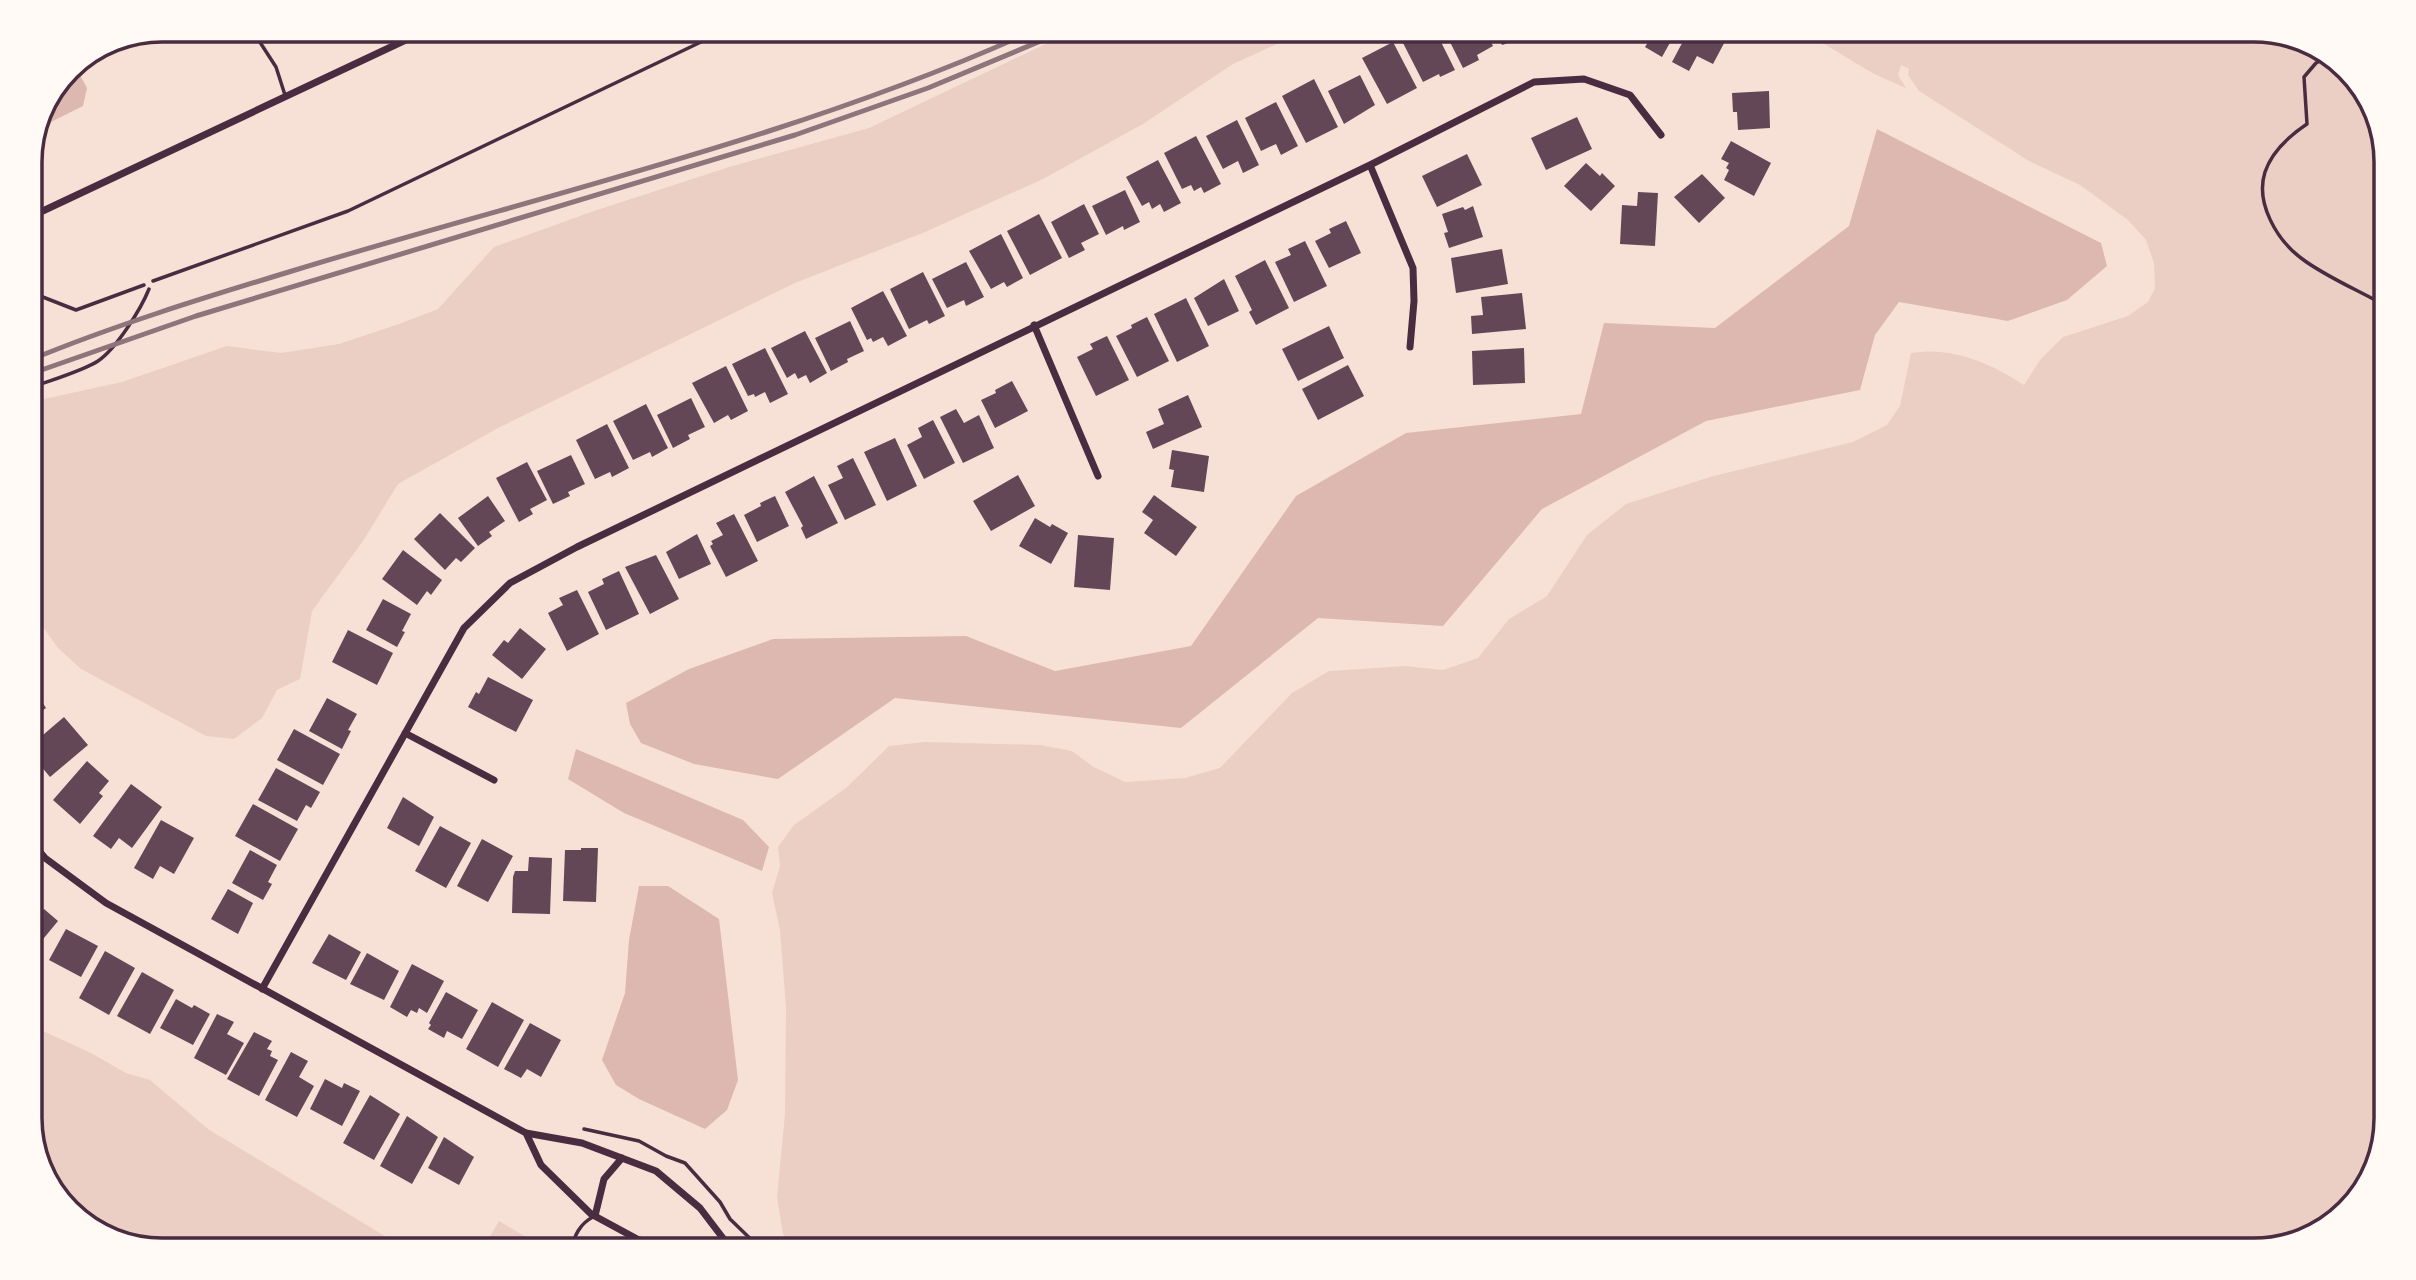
<svg xmlns="http://www.w3.org/2000/svg" width="2416" height="1280" viewBox="0 0 2416 1280" font-family="Montserrat,sans-serif">
<style>
.green{fill:#ebcfc5}
.water{fill:#dcb8b0}
.building{fill:#644757}
.lines{fill:none;stroke-linecap:round;stroke-linejoin:round}
.path{stroke:#4a2c40;stroke-width:3.5}
.service{stroke:#4a2c40;stroke-width:3.5}
.minor{stroke:#4a2c40;stroke-width:7}
.rail{stroke:#8f747c;stroke-width:5}
.rim{fill:none;stroke:#4a2c40;stroke-width:3.5}
</style>
<rect width="100%" height="100%" fill="#f7e1d7"/>
<path class="green" d="M 1075,30 L 1308,30 L 1233,64 L 1143,124 L 1041,180 L 925,232 L 795,283 L 498,428 L 398,484 L 363,541 L 312,611 L 300,679 L 277,690 L 262,718 L 234,739 L 206,736 L 81,669 L 58,648 L 30,609 L 30,402 L 122,382 L 227,346 L 281,353 L 339,344 L 399,324 L 438,309 L 494,247 L 591,212 L 729,167 L 869,128 Z
M 1801,30 L 2254,30 L 2313,44 L 2364,89 L 2386,153 L 2386,1118 L 2372,1177 L 2327,1228 L 2255,1250 L 796,1250 L 783,1234 L 777,1197 L 785,1114 L 786,1008 L 780,930 L 772,893 L 780,866 L 778,847 L 794,825 L 846,788 L 889,746 L 925,742 L 1040,745 L 1072,751 L 1092,766 L 1125,782 L 1185,778 L 1220,768 L 1292,693 L 1329,671 L 1405,666 L 1443,670 L 1478,658 L 1509,619 L 1547,596 L 1587,535 L 1626,504 L 1710,477 L 1853,442 L 1887,425 L 1900,406 L 1911,353 C 1951,346 1991,363 2024,385 L 2040,360 L 2063,337 L 2128,316 L 2148,302 L 2155,288 L 2154,263 L 2146,240 L 2128,220 L 2080,185 L 2029,161 L 1919,91 L 1908,75 L 1909,69 L 1901,65 L 1898,75 L 1906,88 L 1874,74 Z
M 30,1025 L 91,1053 L 126,1073 L 150,1080 L 208,1129 L 398,1244 L 419,1250 L 162,1250 L 103,1236 L 52,1192 L 30,1127 Z
M 499,1221 L 546,1249 L 545,1250 L 482,1250 Z"/>
<path class="water" d="M 74,64 L 87,88 L 83,106 L 43,126 L 69,68 Z
M 1877,129 L 2101,243 L 2107,266 L 2067,300 L 2008,321 L 1899,302 L 1875,335 L 1860,390 L 1706,421 L 1542,509 L 1443,626 L 1318,618 L 1181,728 L 895,698 L 778,779 L 694,764 L 641,743 L 630,724 L 626,703 L 689,669 L 773,639 L 966,636 L 1055,671 L 1191,646 L 1296,496 L 1406,433 L 1581,414 L 1604,323 L 1715,328 L 1849,226 Z
M 576,749 L 743,820 L 769,847 L 762,871 L 624,813 L 568,779 Z
M 639,886 L 668,886 L 719,919 L 738,1080 L 727,1110 L 705,1129 L 639,1099 L 616,1085 L 602,1060 L 625,993 L 629,940 Z"/>
<path class="building" d="M 1428,30 L 1435,30 L 1455,70 L 1440,77 L 1439,74 L 1423,82 L 1403,43 Z
M 1444,30 L 1485,30 L 1493,46 L 1477,55 L 1479,60 L 1463,68 Z
M 1495,30 L 1535,30 L 1537,34 L 1502,45 Z
M 1608,30 L 1626,30 L 1625,39 L 1606,36 Z
M 1637,30 L 1677,30 L 1662,57 L 1645,47 L 1651,37 Z
M 1689,30 L 1726,30 L 1730,32 L 1713,64 L 1697,56 L 1689,71 L 1672,62 Z
M 1393,42 L 1417,88 L 1387,104 L 1362,58 Z
M 1360,75 L 1375,105 L 1344,124 L 1328,91 Z
M 1314,79 L 1338,127 L 1306,143 L 1282,96 Z
M 1769,91 L 1770,128 L 1738,130 L 1737,112 L 1733,112 L 1732,93 Z
M 1276,102 L 1298,146 L 1281,155 L 1276,144 L 1261,151 L 1245,118 Z
M 1577,117 L 1592,149 L 1546,170 L 1531,138 Z
M 1237,120 L 1259,165 L 1243,173 L 1238,161 L 1223,169 L 1206,136 Z
M 1196,136 L 1221,184 L 1204,193 L 1201,187 L 1194,191 L 1191,185 L 1182,189 L 1164,153 Z
M 1731,141 L 1771,163 L 1754,196 L 1724,180 L 1729,170 L 1726,168 L 1729,163 L 1721,159 Z
M 1467,154 L 1482,185 L 1437,207 L 1422,176 Z
M 1158,160 L 1181,203 L 1164,212 L 1160,204 L 1152,209 L 1149,202 L 1142,206 L 1126,177 Z
M 1586,163 L 1600,176 L 1602,173 L 1615,186 L 1591,211 L 1564,186 Z
M 1702,174 L 1725,198 L 1699,223 L 1674,197 Z
M 1125,190 L 1140,222 L 1124,230 L 1123,226 L 1106,235 L 1092,206 Z
M 1638,192 L 1658,193 L 1655,246 L 1620,244 L 1622,205 L 1637,206 Z
M 1084,204 L 1099,234 L 1081,243 L 1085,250 L 1069,258 L 1051,222 Z
M 1473,206 L 1483,237 L 1449,248 L 1444,233 L 1448,232 L 1442,214 L 1463,207 L 1465,210 Z
M 1039,214 L 1062,258 L 1030,275 L 1007,231 Z
M 1346,221 L 1361,253 L 1329,268 L 1315,241 L 1331,233 L 1329,229 Z
M 1001,234 L 1023,278 L 1007,287 L 1004,282 L 991,289 L 969,251 Z
M 1305,241 L 1327,286 L 1294,302 L 1275,262 L 1291,255 L 1288,249 Z
M 1502,249 L 1508,284 L 1456,293 L 1451,258 Z
M 1265,260 L 1289,308 L 1256,325 L 1249,312 L 1252,310 L 1235,276 Z
M 966,262 L 984,297 L 966,306 L 964,300 L 947,308 L 932,279 Z
M 923,272 L 945,316 L 929,324 L 927,320 L 909,329 L 890,289 Z
M 1224,279 L 1239,311 L 1208,326 L 1194,298 Z
M 883,291 L 907,336 L 888,346 L 883,337 L 873,342 L 871,338 L 867,340 L 851,308 Z
M 1522,293 L 1526,329 L 1472,334 L 1471,316 L 1483,315 L 1481,297 Z
M 1186,298 L 1209,346 L 1177,362 L 1154,314 Z
M 1147,317 L 1169,361 L 1137,377 L 1116,336 L 1132,328 L 1131,325 Z
M 850,321 L 864,351 L 847,359 L 848,362 L 831,371 L 815,338 Z
M 1329,326 L 1344,358 L 1298,381 L 1282,349 Z
M 805,331 L 827,373 L 810,383 L 806,375 L 798,379 L 795,373 L 787,378 L 771,348 Z
M 1107,336 L 1129,380 L 1096,396 L 1077,357 L 1093,349 L 1090,344 Z
M 765,348 L 788,394 L 770,403 L 765,392 L 755,397 L 754,394 L 748,396 L 732,364 Z
M 1524,348 L 1525,383 L 1473,385 L 1472,351 Z
M 1348,365 L 1364,396 L 1318,420 L 1302,389 Z
M 726,366 L 748,411 L 731,420 L 728,415 L 714,423 L 692,383 Z
M 1012,381 L 1028,411 L 995,428 L 981,400 L 996,393 L 995,390 Z
M 1188,395 L 1202,427 L 1153,449 L 1146,432 L 1164,424 L 1158,409 Z
M 691,398 L 705,427 L 688,435 L 690,439 L 673,448 L 657,415 Z
M 646,404 L 668,448 L 652,457 L 650,452 L 633,460 L 613,421 Z
M 956,409 L 964,423 L 979,415 L 994,448 L 963,463 L 940,417 Z
M 933,420 L 955,463 L 924,479 L 907,445 L 922,437 L 918,428 Z
M 607,424 L 629,468 L 612,477 L 610,472 L 595,479 L 576,440 Z
M 895,438 L 917,486 L 887,501 L 864,452 Z
M 1172,450 L 1209,456 L 1204,492 L 1171,487 L 1174,470 L 1169,469 Z
M 571,455 L 585,484 L 568,492 L 570,496 L 553,504 L 537,471 Z
M 853,458 L 876,505 L 845,520 L 828,485 L 843,478 L 837,466 Z
M 527,462 L 547,500 L 530,509 L 533,514 L 519,522 L 496,478 Z
M 1018,475 L 1035,506 L 991,531 L 973,501 Z
M 814,476 L 838,523 L 806,539 L 801,528 L 803,526 L 785,492 Z
M 1154,495 L 1197,527 L 1176,556 L 1144,533 L 1153,520 L 1142,512 Z
M 488,496 L 505,521 L 489,532 L 492,536 L 478,546 L 458,518 Z
M 775,496 L 789,526 L 757,542 L 744,515 L 761,506 L 760,503 Z
M 440,513 L 475,548 L 461,562 L 456,558 L 445,570 L 414,539 Z
M 734,514 L 758,561 L 726,577 L 710,546 L 713,544 L 711,541 L 723,535 L 716,523 Z
M 1035,518 L 1050,527 L 1052,524 L 1068,533 L 1051,564 L 1019,546 Z
M 697,534 L 711,564 L 679,579 L 666,552 Z
M 1078,535 L 1114,538 L 1110,590 L 1074,587 Z
M 403,550 L 442,580 L 431,595 L 427,591 L 417,605 L 382,579 Z
M 656,555 L 679,599 L 650,614 L 625,567 Z
M 619,571 L 639,614 L 606,630 L 588,592 L 604,584 L 602,579 Z
M 577,590 L 599,634 L 567,651 L 548,613 L 563,605 L 559,598 Z
M 383,599 L 411,614 L 402,631 L 405,632 L 397,647 L 366,630 Z
M 520,628 L 546,649 L 522,679 L 492,655 L 504,640 L 508,643 Z
M 348,630 L 393,653 L 377,685 L 332,662 Z
M 488,677 L 533,700 L 516,732 L 468,707 L 476,692 L 479,694 Z
M 30,683 L 46,708 L 30,719 Z
M 327,698 L 357,714 L 348,730 L 351,731 L 342,749 L 309,731 Z
M 64,717 L 88,745 L 50,777 L 40,765 L 30,773 L 30,746 Z
M 294,729 L 340,754 L 323,785 L 277,760 Z
M 87,761 L 109,781 L 99,793 L 103,796 L 80,824 L 53,800 Z
M 276,768 L 320,792 L 311,808 L 306,805 L 297,821 L 258,800 Z
M 131,784 L 162,807 L 132,848 L 119,838 L 111,849 L 93,836 Z
M 403,797 L 434,817 L 419,846 L 387,828 Z
M 253,804 L 298,829 L 280,861 L 235,836 Z
M 161,820 L 194,838 L 174,874 L 160,866 L 153,879 L 134,868 Z
M 440,826 L 471,843 L 446,888 L 415,871 Z
M 482,839 L 513,856 L 488,902 L 457,886 Z
M 581,848 L 598,848 L 596,902 L 563,901 L 565,850 L 581,850 Z
M 250,850 L 277,865 L 268,882 L 272,884 L 263,900 L 232,883 Z
M 529,857 L 552,858 L 550,914 L 512,913 L 513,877 L 515,871 L 528,871 Z
M 228,889 L 253,903 L 238,934 L 211,919 Z
M 44,909 L 58,921 L 30,955 L 30,914 L 36,918 Z
M 66,929 L 98,946 L 81,977 L 49,960 Z
M 329,934 L 361,952 L 346,980 L 312,963 Z
M 105,951 L 135,968 L 109,1015 L 79,998 Z
M 367,953 L 399,971 L 384,1000 L 350,984 Z
M 412,964 L 444,981 L 427,1013 L 419,1008 L 417,1013 L 411,1010 L 407,1017 L 390,1007 Z
M 142,972 L 174,990 L 150,1034 L 117,1016 Z
M 446,992 L 478,1010 L 462,1039 L 447,1031 L 444,1038 L 428,1029 L 431,1025 L 429,1023 Z
M 176,999 L 192,1008 L 194,1005 L 210,1014 L 193,1045 L 160,1028 Z
M 492,1002 L 524,1020 L 498,1067 L 466,1049 Z
M 217,1014 L 234,1022 L 227,1034 L 244,1043 L 226,1075 L 194,1058 Z
M 530,1023 L 561,1040 L 541,1077 L 527,1069 L 521,1078 L 504,1069 Z
M 254,1032 L 272,1041 L 267,1049 L 272,1051 L 270,1056 L 278,1060 L 259,1096 L 227,1079 Z
M 291,1052 L 308,1061 L 299,1077 L 314,1086 L 297,1117 L 265,1100 Z
M 325,1079 L 342,1088 L 344,1083 L 360,1091 L 342,1126 L 310,1109 Z
M 370,1095 L 400,1114 L 374,1160 L 343,1143 Z
M 407,1116 L 438,1137 L 412,1184 L 380,1166 Z
M 444,1137 L 474,1157 L 459,1185 L 428,1168 Z"/>
<g class="lines">
<path class="path" d="M 2328,57 L 2316,63 L 2304,77 L 2307,124 C 2289,136 2272,151 2265,172 C 2255,203 2277,240 2301,258 C 2324,276 2360,291 2386,306
M 30,292 L 76,310 L 144,285
M 2376,300 L 2386,282
M 30,388 C 48,381 83,371 98,361 C 116,349 141,309 149,289
M 584,1129 L 639,1141 L 666,1156 L 685,1163 L 720,1202 L 730,1219 L 762,1250"/>
<path class="service" d="M 252,30 L 276,67 L 285,95
M 153,281 L 348,211 L 726,30
M 570,1250 C 575,1236 579,1224 593,1217"/>
<path class="minor" d="M 1370,165 L 1413,268 L 1414,301 L 1410,347
M 30,217 L 427,30
M 1034,325 L 1098,476
M 405,733 L 494,780
M 30,840 L 45,858 L 106,903 L 526,1133 L 582,1143 L 656,1171 L 700,1208 L 732,1250
M 262,989 L 464,628 L 510,583 L 577,547 L 1370,165 L 1534,82 L 1584,79 L 1630,95 L 1661,135
M 526,1133 L 541,1165 L 591,1214 L 639,1240 L 678,1250
M 595,1216 L 604,1179 L 622,1158"/>
<path class="rail" d="M 30,360 C 115,325 203,298 292,271 C 540,195 797,138 1035,30
M 30,374 L 196,316 L 795,135 L 928,88 L 1067,30"/>
</g>
<path d="M0 0H2416V1280H0ZM162 42H2254A120 120 0 0 1 2374 162V1118A120 120 0 0 1 2254 1238H162A120 120 0 0 1 42 1118V162A120 120 0 0 1 162 42Z" fill="#fffaf5" fill-rule="evenodd"/>
<path class="rim" d="M162 42H2254A120 120 0 0 1 2374 162V1118A120 120 0 0 1 2254 1238H162A120 120 0 0 1 42 1118V162A120 120 0 0 1 162 42Z"/>
</svg>
